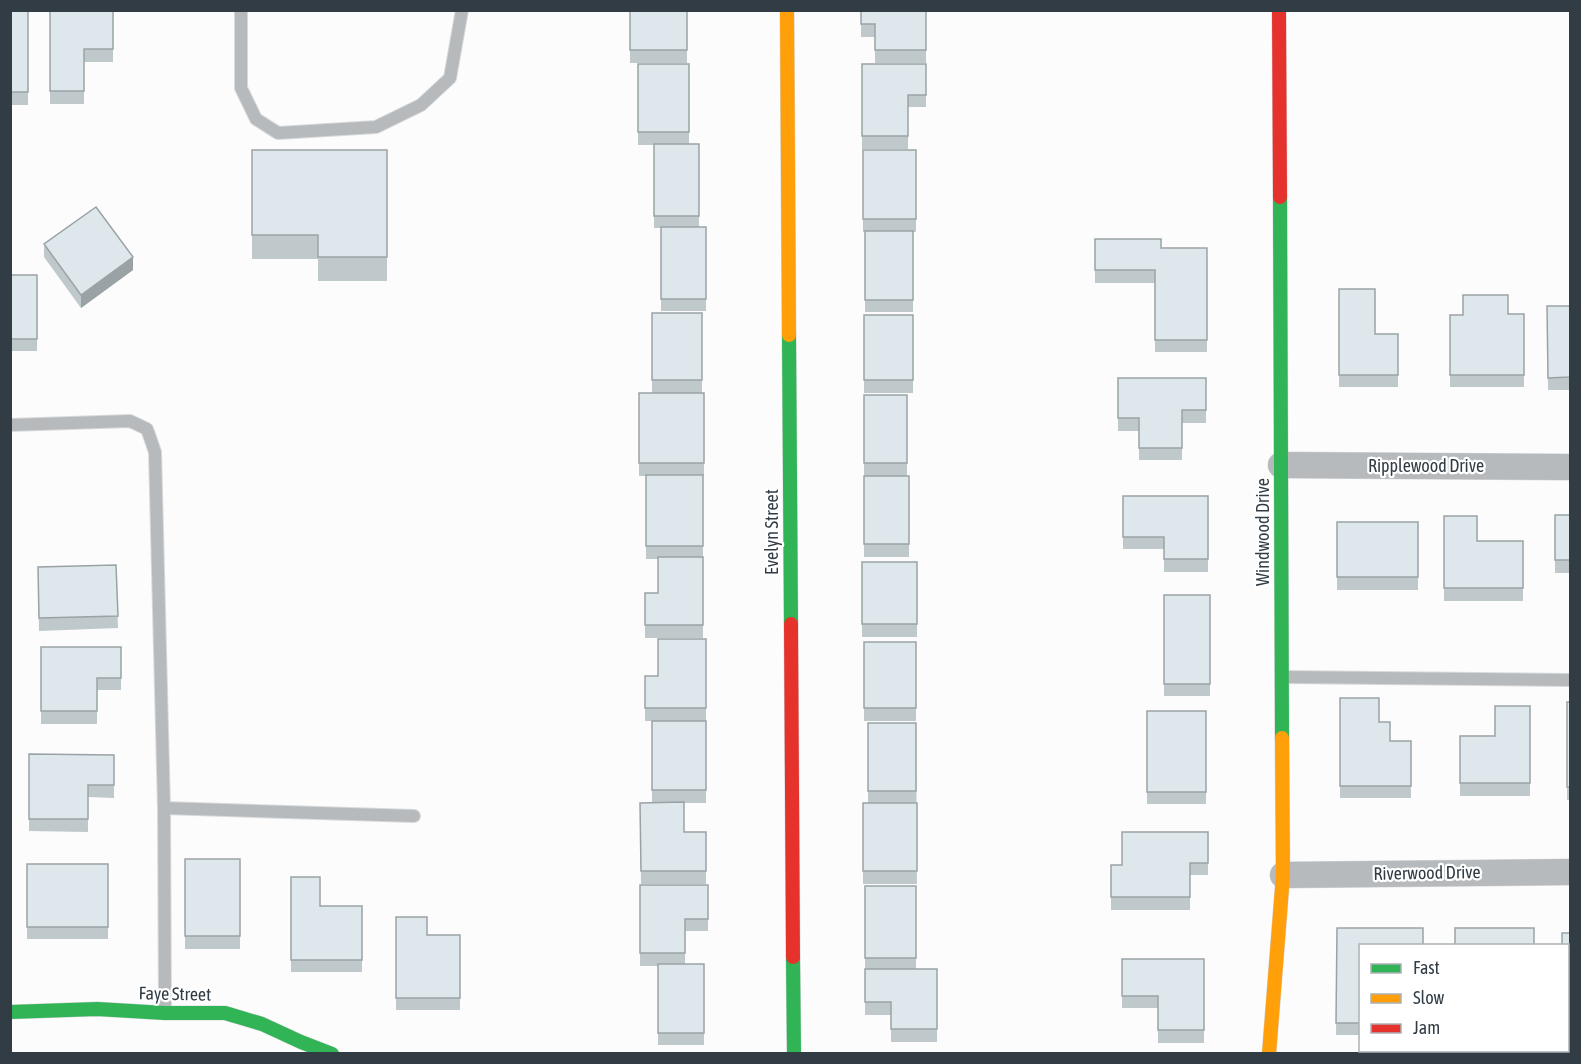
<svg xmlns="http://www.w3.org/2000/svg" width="1581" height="1064" viewBox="0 0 1581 1064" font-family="'Asap Condensed',sans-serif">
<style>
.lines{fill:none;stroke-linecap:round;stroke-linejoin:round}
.lane-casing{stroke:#d7d9db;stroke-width:14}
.street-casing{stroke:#d7d9db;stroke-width:27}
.fast-casing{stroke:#d7d9db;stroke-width:15}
.slow-casing{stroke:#d7d9db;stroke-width:15}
.jam-casing{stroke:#d7d9db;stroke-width:15}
.lane{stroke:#b7babc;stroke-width:12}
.street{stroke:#b7babc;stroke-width:26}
.fast{stroke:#30b455;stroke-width:14}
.slow{stroke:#ff9f0a;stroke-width:14}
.jam{stroke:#e5322d;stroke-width:14}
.wall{fill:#bfc8cb}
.shaded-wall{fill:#9ba2a5}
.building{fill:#dee8ec;stroke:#9ba2a5;stroke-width:1.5}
.labels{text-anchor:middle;stroke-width:4.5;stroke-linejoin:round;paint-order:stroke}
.street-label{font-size:18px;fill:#313c45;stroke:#fff}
</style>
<rect width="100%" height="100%" fill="#fcfcfc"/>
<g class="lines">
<defs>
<path id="lane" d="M 241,10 L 241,88 L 256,119 L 278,133 L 376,127 L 421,105 L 450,78 L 462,10
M 10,425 L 130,421 L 147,429 L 155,452 L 164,808 L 165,1011
M 1283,677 L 1570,680
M 164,808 L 414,816"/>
<path id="street" d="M 1281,465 L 1570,467
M 1283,875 L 1570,872"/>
<path id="fast" d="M 1280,197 L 1282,738
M 789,335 L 791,624
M 793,957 L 794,1054
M 10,1012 L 97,1009 L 165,1013 L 225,1013 L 262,1024 L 301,1042 L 332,1054"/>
<path id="slow" d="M 787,10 L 789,335
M 1269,1054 L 1283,875 L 1282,738"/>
<path id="jam" d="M 1279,10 L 1280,197
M 791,624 L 793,957"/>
</defs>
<use href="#lane" class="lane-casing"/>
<use href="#street" class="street-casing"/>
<use href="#fast" class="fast-casing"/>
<use href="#slow" class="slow-casing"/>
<use href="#jam" class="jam-casing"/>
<use href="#lane" class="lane"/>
<use href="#street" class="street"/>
<use href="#fast" class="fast"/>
<use href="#slow" class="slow"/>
<use href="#jam" class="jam"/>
</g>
<path class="wall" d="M 10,10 L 28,10 L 28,105 L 10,105 Z
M 50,10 L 113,10 L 113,62 L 84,62 L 84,104 L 50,104 Z
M 630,10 L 687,10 L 687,63 L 630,63 Z
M 861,10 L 926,10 L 926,63 L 875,63 L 875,37 L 861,37 Z
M 638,64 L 689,64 L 689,144 L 699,144 L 699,227 L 706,227 L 706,311 L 661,311 L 661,228 L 654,228 L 654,145 L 638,145 Z
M 862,64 L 926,64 L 926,107 L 908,107 L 908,149 L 862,149 Z
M 252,150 L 387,150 L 387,281 L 318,281 L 318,259 L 252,259 Z
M 863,150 L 916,150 L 916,232 L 913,232 L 913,312 L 865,312 L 865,232 L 863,232 Z
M 1095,239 L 1161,248 L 1207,248 L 1207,352 L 1155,352 L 1155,283 L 1095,283 Z
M 44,244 L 133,270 L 81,308 L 44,257 Z
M 10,275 L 37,275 L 37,351 L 10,351 Z
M 1339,289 L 1375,334 L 1398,334 L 1398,387 L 1339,387 Z
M 1547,306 L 1570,306 L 1570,390 L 1548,390 Z
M 652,313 L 702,313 L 702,393 L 652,393 Z
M 1524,314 L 1524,387 L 1450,387 L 1450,315 Z
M 864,315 L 913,315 L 913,393 L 864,393 Z
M 1118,378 L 1206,378 L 1206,423 L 1182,423 L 1182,460 L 1139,460 L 1139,431 L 1118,431 Z
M 639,393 L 704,393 L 704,476 L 703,476 L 703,638 L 645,638 L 645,593 L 658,593 L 658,559 L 646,559 L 646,476 L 639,476 Z
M 864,395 L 907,395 L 907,476 L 864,476 Z
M 864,476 L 909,476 L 909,557 L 864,557 Z
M 1123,496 L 1208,496 L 1208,572 L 1164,572 L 1164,549 L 1123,549 Z
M 1555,515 L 1570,515 L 1570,573 L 1555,573 Z
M 1444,516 L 1477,541 L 1523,541 L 1523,601 L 1444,601 Z
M 1337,522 L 1418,522 L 1418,590 L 1337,590 Z
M 862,562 L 917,562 L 917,637 L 862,637 Z
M 116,565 L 118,628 L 39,631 L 38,580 Z
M 1164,595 L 1210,595 L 1210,696 L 1164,696 Z
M 706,639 L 706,721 L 645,721 L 645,676 L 658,676 Z
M 864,642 L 916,642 L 916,721 L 864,721 Z
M 41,647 L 121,647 L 121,690 L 97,690 L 97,724 L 41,724 Z
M 1340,698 L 1379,722 L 1390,741 L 1411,741 L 1411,798 L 1340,798 Z
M 1567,702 L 1570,702 L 1570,800 L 1567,800 Z
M 1530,706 L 1530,796 L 1460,796 L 1460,736 L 1495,736 Z
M 1147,711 L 1206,711 L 1206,804 L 1147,804 Z
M 652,721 L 706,721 L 706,803 L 684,803 L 684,832 L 706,832 L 706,884 L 641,884 L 640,803 L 652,803 Z
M 868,723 L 916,723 L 917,884 L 863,884 L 863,803 L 868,803 Z
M 29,754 L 114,755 L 114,798 L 88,797 L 88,832 L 29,831 Z
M 1208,832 L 1208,875 L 1190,875 L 1190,910 L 1111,910 L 1111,865 L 1122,865 Z
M 185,859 L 240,859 L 240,949 L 185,949 Z
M 27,864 L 108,864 L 108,939 L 27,939 Z
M 291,877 L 320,906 L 362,906 L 362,972 L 291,972 Z
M 640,885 L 708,885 L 708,931 L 685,931 L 685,964 L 704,964 L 704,1045 L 658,1045 L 658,966 L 640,966 Z
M 865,886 L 916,886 L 916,969 L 937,969 L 937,1042 L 891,1042 L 891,1015 L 865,1015 Z
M 396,917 L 427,935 L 460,935 L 460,1010 L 396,1010 Z
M 1337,928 L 1360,945 L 1360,1035 L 1336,1035 Z
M 1570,933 L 1570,1038 L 1568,1038 L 1568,945 Z
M 1122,959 L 1204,959 L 1204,1043 L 1158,1043 L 1158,1008 L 1122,1008 Z"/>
<path class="shaded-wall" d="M 133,257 L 133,270 L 81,308 L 81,295 Z"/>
<path class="building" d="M 10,10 L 28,10 L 28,92 L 10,92 Z
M 50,10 L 113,10 L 113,49 L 84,49 L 84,91 L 50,91 Z
M 630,10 L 687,10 L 687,50 L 630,50 Z
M 861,10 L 926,10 L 926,50 L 875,50 L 875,24 L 861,24 Z
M 638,64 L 689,64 L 689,132 L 638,132 Z
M 862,64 L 926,64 L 926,95 L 908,95 L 908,136 L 862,136 Z
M 654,144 L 699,144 L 699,216 L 654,216 Z
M 252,150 L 387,150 L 387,257 L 318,257 L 318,235 L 252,235 Z
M 863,150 L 916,150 L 916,219 L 863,219 Z
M 96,207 L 133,257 L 81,295 L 44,244 Z
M 661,227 L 706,227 L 706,299 L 661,299 Z
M 865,231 L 913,231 L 913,300 L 865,300 Z
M 1095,239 L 1161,239 L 1161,248 L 1207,248 L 1207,340 L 1155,340 L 1155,270 L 1095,270 Z
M 10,275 L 37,275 L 37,339 L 10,339 Z
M 1339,289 L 1375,289 L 1375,334 L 1398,334 L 1398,375 L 1339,375 Z
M 1463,295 L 1508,295 L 1508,314 L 1524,314 L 1524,375 L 1450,375 L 1450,315 L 1463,315 Z
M 1547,306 L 1570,306 L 1570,377 L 1548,378 Z
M 652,313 L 702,313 L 702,380 L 652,380 Z
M 864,315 L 913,315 L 913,380 L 864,380 Z
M 1118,378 L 1206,378 L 1206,410 L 1182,410 L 1182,448 L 1139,448 L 1139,418 L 1118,418 Z
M 639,393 L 704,393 L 704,463 L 639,463 Z
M 864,395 L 907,395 L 907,463 L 864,463 Z
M 646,475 L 703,475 L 703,546 L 646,546 Z
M 864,476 L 909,476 L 909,544 L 864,544 Z
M 1123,496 L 1208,496 L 1208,559 L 1164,559 L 1164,537 L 1123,537 Z
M 1555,515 L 1570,515 L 1570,560 L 1555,560 Z
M 1444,516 L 1477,516 L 1477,541 L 1523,541 L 1523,588 L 1444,588 Z
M 1337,522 L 1418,522 L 1418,577 L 1337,577 Z
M 658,557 L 703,557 L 703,625 L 645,625 L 645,593 L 658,593 Z
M 862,562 L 917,562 L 917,624 L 862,624 Z
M 116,565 L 118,616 L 39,618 L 38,567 Z
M 1164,595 L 1210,595 L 1210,684 L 1164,684 Z
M 658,639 L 706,639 L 706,708 L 645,708 L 645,676 L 658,676 Z
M 864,642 L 916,642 L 916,708 L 864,708 Z
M 41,647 L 121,647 L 121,678 L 97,678 L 97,711 L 41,711 Z
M 1340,698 L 1379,698 L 1379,722 L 1390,722 L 1390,741 L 1411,741 L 1411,786 L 1340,786 Z
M 1567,702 L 1570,702 L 1570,787 L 1567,787 Z
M 1495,706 L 1530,706 L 1530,783 L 1460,783 L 1460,736 L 1495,736 Z
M 1147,711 L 1206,711 L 1206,792 L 1147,792 Z
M 652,721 L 706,721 L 706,790 L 652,790 Z
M 868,723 L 916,723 L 916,791 L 868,791 Z
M 29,754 L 114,755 L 114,785 L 88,785 L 88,819 L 29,819 Z
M 684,802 L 684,832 L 706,832 L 706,871 L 641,871 L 640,803 Z
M 863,803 L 917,803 L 917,871 L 863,871 Z
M 1122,832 L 1208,832 L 1208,863 L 1190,863 L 1190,897 L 1111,897 L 1111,865 L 1122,865 Z
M 185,859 L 240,859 L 240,936 L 185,936 Z
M 27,864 L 108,864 L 108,927 L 27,927 Z
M 291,877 L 320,877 L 320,906 L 362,906 L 362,960 L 291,960 Z
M 640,885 L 708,885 L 708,919 L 685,919 L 685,953 L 640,953 Z
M 865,886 L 916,886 L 916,958 L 865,958 Z
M 396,917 L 427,917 L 427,935 L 460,935 L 460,998 L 396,998 Z
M 1337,928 L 1423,928 L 1423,945 L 1360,945 L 1360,1023 L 1336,1023 Z
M 1455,928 L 1534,928 L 1534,945 L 1455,945 Z
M 1562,933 L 1570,933 L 1570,1025 L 1568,1025 L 1568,945 L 1562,945 Z
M 1122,959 L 1204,959 L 1204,1030 L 1158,1030 L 1158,996 L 1122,996 Z
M 658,964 L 704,964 L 704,1033 L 658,1033 Z
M 865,969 L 937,969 L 937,1029 L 891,1029 L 891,1002 L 865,1002 Z"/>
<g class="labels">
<g class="street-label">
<text x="1426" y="472">Ripplewood Drive</text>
<text transform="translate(772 532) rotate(-90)" y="6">Evelyn Street</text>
<text transform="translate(1263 532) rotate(-90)" y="6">Windwood Drive</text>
<text transform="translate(1427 873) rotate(-1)" y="6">Riverwood Drive</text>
<text transform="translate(175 994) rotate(1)" y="6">Faye Street</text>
</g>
</g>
<rect width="1581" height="1064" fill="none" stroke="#313c45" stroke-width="24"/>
<rect x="1359" y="944" width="210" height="108" fill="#ffffff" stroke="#adb1b5" stroke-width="1.5"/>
<rect x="1371" y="964" width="30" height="9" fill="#30b455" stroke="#adb1b5" stroke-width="1.5"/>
<text x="1413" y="974" font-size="18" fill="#313c45">Fast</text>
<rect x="1371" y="994" width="30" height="9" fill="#ff9f0a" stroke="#adb1b5" stroke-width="1.5"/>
<text x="1413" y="1004" font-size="18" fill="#313c45">Slow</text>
<rect x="1371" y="1024" width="30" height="9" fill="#e5322d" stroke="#adb1b5" stroke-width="1.5"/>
<text x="1413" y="1034" font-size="18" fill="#313c45">Jam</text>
</svg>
